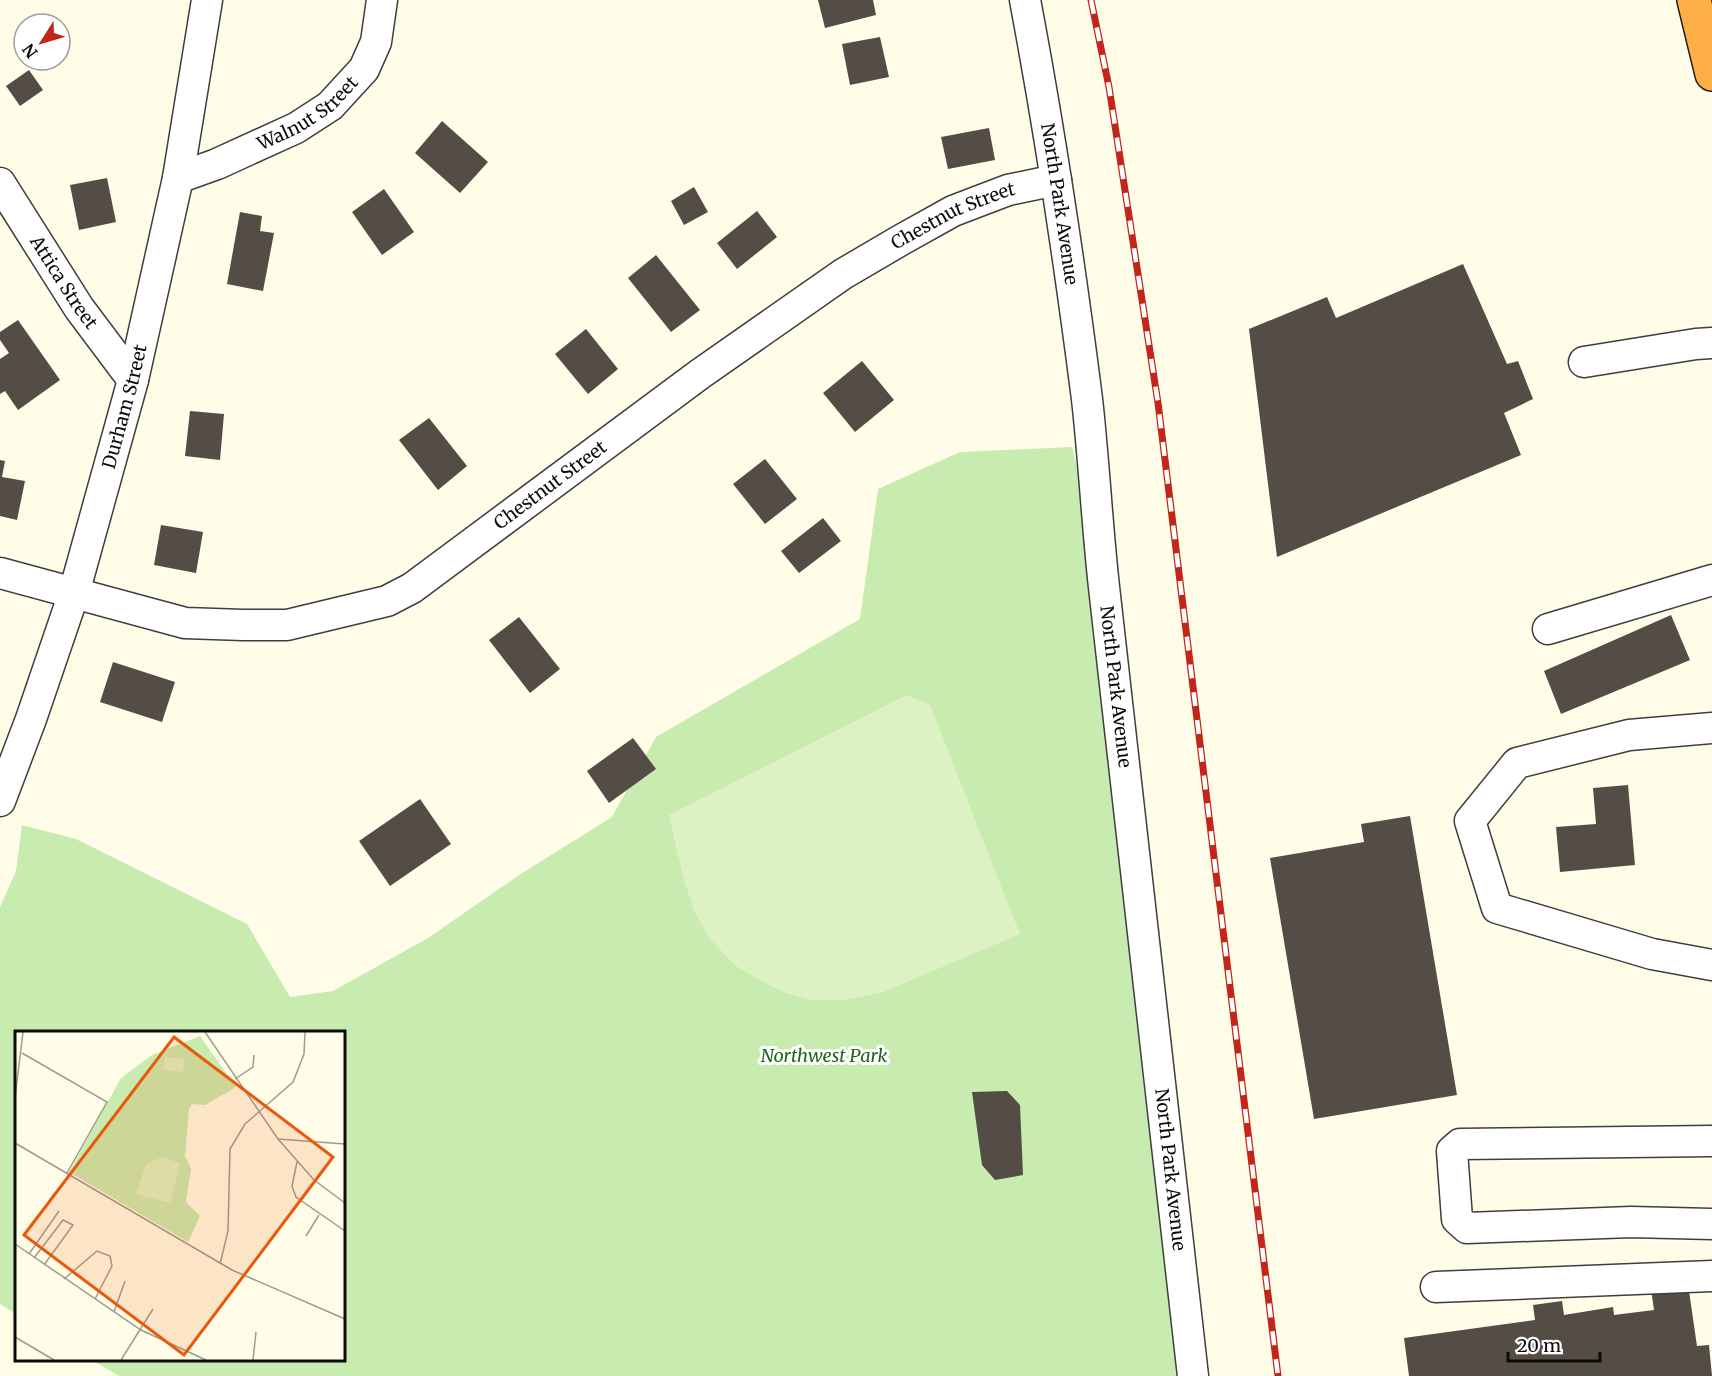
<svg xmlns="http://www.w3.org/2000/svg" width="1712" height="1376" viewBox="0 0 1712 1376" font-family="Merriweather,serif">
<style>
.green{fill:#c8ebb0}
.pitch{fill:#dcf2c2}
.building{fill:#544d46}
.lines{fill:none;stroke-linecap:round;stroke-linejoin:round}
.minor-casing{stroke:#3e3e3e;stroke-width:33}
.highway-casing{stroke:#1c1c1c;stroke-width:36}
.minor{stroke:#fff;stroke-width:30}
.highway{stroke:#ffaf46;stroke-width:33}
.rail-casing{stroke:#c3251a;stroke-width:7}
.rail{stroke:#fff;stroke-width:4.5;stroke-dasharray:14;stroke-linecap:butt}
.labels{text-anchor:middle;stroke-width:6;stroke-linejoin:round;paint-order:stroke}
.street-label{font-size:18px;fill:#0b0b0b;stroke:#fff}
.park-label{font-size:18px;font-style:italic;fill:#1f6518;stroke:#fff}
.inset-road{fill:none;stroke:#9d9c90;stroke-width:1.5}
.view{fill:#e8590c;fill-opacity:0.15;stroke:#e8590c;stroke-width:3}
.inset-edge{fill:none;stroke:#0b0b0b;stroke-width:3}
</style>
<rect width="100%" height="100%" fill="#fffde8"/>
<path class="green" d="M 1072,447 L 1082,487 L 1177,1341 L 1177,1376 L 119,1376 L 92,1360 L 344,1360 L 344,1032 L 16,1032 L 16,1314 L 0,1304 L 0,907 L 16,871 L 22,825 L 76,839 L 247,924 L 290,997 L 333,991 L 428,938 L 522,873 L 612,817 L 656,737 L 860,619 L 878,489 L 960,452 Z"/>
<path class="pitch" d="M 907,695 L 930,705 L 1020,934 L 881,993 L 842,1000 L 812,1000 L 785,993 L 763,982 L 736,966 L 710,939 L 695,913 L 683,877 L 669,815 Z"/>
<path class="building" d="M 818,0 L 873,0 L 876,15 L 825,28 Z
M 880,37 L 889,77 L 850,85 L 842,44 Z
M 29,70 L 43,90 L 20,106 L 6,86 Z
M 442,121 L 488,162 L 460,193 L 415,153 Z
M 989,128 L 995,160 L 948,169 L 941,137 Z
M 107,178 L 116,222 L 79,230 L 70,185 Z
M 694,187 L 708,212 L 684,225 L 671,201 Z
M 384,189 L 414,232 L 382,255 L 352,212 Z
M 757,211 L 777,237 L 737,269 L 717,243 Z
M 240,212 L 262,216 L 260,231 L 274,233 L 263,291 L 227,284 Z
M 656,255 L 700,310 L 671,332 L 628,278 Z
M 1463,264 L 1507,364 L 1518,361 L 1533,399 L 1504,413 L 1521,455 L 1277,557 L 1249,329 L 1327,297 L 1336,318 Z
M 18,320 L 60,380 L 18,410 L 5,391 L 0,394 L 0,359 L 9,353 L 0,340 L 0,332 Z
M 586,329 L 618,369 L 588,394 L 555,354 Z
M 862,361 L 894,400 L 855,432 L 823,393 Z
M 190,411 L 224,414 L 220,460 L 185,456 Z
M 429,418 L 467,466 L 438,490 L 399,440 Z
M 765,459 L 797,499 L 765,524 L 733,484 Z
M 0,460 L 5,461 L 2,477 L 25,481 L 17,520 L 0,516 Z
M 823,518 L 841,541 L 799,573 L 781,551 Z
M 161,525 L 203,532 L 196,573 L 154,565 Z
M 1671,615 L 1690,660 L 1561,714 L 1544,671 Z
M 519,617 L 560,669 L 530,693 L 489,640 Z
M 113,662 L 175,682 L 162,722 L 100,702 Z
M 633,738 L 656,769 L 609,803 L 587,771 Z
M 1628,785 L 1635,865 L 1560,872 L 1556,827 L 1596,824 L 1593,788 Z
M 420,799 L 451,844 L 390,886 L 359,841 Z
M 1410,816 L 1457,1095 L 1314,1119 L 1270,858 L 1364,842 L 1361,824 Z
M 1007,1091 L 1020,1105 L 1023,1175 L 995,1180 L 982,1165 L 972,1092 Z
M 1688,1284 L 1697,1346 L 1709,1345 L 1712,1376 L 1409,1376 L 1404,1338 L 1535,1320 L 1533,1305 L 1562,1301 L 1564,1315 L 1613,1307 L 1614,1315 L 1654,1310 L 1651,1289 Z"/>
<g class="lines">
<defs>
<g id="minor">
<path id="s1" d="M 1025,0 C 1050,132 1070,266 1087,399 C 1094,461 1097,524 1104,587 C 1135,850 1164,1113 1193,1376"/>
<path id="s2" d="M 178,178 L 217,164 L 296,128 L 330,106 L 364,69 L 376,42 L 382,0"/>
<path id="s3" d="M 0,183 L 79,308 L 133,380"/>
<path d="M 1584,362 L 1696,344 L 1712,343"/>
<path id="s4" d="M 0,573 L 185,623 L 243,625 L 287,625 L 387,601 L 412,588 L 700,374 L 843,274 L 901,240 L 953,211 L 1008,190 L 1056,180"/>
<path d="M 1548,629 L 1712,580"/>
<path d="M 1712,728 L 1629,735 L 1517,763 L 1470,821 L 1497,908 L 1652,954 L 1712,965"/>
<path id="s5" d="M 0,801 L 31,719 L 74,593 L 133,380 L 178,178 L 207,0"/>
<path d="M 1712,1141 L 1460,1144 L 1452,1151 L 1457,1219 L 1467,1228 L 1631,1222 L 1712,1224"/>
<path d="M 1436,1287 L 1712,1276"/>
</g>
<path id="highway" d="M 1694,0 L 1712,74"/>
</defs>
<use href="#minor" class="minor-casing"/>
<use href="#highway" class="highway-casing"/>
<use href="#minor" class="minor"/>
<use href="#highway" class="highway"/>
<defs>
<path id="rail" d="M 1091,0 L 1109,87 L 1158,403 L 1278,1376"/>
</defs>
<use href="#rail" class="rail-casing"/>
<use href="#rail" class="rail"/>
</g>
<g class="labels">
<g class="street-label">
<text dy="6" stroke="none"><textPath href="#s2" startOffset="146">Walnut Street</textPath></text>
<text dy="6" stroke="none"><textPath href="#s1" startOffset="207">North Park Avenue</textPath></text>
<text dy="6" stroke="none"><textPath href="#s4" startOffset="1083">Chestnut Street</textPath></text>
<text dy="6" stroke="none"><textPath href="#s3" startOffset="118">Attica Street</textPath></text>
<text dy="6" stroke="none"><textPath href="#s5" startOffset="414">Durham Street</textPath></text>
<text dy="6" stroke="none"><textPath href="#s4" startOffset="597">Chestnut Street</textPath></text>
<text dy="6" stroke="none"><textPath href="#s1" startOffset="693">North Park Avenue</textPath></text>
<text dy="6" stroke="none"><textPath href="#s1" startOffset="1179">North Park Avenue</textPath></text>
</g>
<g class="park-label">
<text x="824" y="1062">Northwest Park</text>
</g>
</g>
<g transform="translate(15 1031)">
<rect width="330" height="330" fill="#fffde8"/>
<path d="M 185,5 L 221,56 L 190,74 L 177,73 L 174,78 L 170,125 L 176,138 L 171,171 L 185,185 L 173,211 L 54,141 L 106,47 L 137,24 Z" fill="#c8ebb0"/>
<path d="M 150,26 L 170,28 L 168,41 L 148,39 ZM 147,126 L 165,132 L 155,172 L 121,163 L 131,133 Z" fill="#dcf2c2"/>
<path class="inset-road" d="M 190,1 L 263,108 L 299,149 L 330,172M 7,22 L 92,71 L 52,142M 220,48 L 238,36 L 239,24M 0,67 L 8,1M 263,108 L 330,113M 0,112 L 217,239 L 330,288M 282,131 L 277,155 L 281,166 L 330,200M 291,205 L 304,184M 0,213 L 126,299 L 191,329M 14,223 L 44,180M 19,227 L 48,189 L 58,194 L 29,234M 205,233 L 213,200 L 215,118 L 230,93 L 278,51 L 289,23 L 290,1M 49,248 L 82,220 L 95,225 L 97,235 L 80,268M 99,281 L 110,250M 0,306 L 39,329M 106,329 L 138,278M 238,329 L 241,301"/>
<path class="view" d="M 159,6 L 318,126 L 169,324 L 9,204 Z"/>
<rect width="330" height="330" class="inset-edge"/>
</g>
<g transform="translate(42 42) rotate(233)"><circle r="28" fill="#ffffff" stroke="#9d9d9d" stroke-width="1.5"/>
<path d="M0-4.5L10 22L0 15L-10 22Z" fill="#c3251a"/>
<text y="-9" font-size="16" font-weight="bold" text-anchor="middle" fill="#0b0b0b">N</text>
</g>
<path d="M1508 1352v9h92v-9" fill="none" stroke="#0b0b0b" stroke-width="3"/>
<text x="1517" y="1352" font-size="18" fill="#0b0b0b" stroke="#ffffff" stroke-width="4.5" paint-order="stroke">20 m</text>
</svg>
